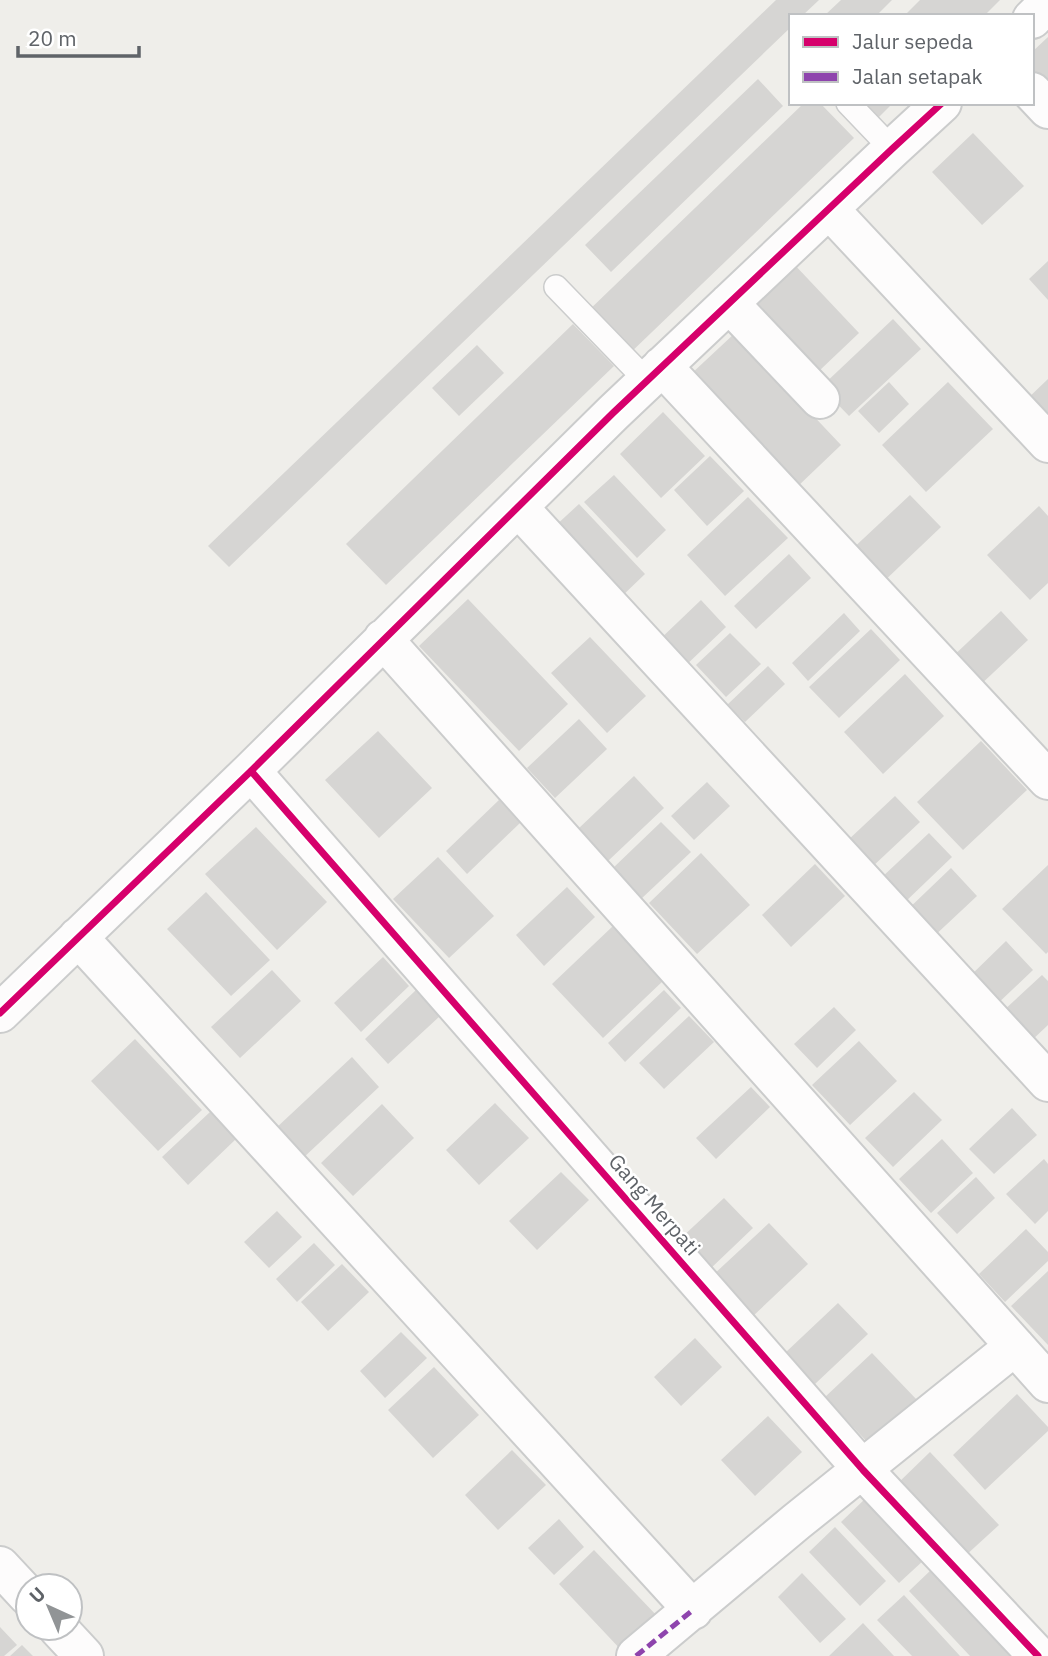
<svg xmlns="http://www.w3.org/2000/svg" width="1048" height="1656" viewBox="0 0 1048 1656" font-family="'IBM Plex Sans',sans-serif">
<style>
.building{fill:#d6d5d3}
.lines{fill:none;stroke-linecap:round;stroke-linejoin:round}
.service-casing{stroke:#cbcccc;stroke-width:26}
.minor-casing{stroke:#cbcccc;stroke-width:42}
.service{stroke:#fdfcfc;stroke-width:23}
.minor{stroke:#fdfcfc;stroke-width:38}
.quiet{stroke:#8e44ad;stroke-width:5;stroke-dasharray:10 5;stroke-linecap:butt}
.cycleway-casing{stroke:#fff;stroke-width:11}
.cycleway{stroke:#d6006c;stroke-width:7}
.labels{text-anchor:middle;stroke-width:5;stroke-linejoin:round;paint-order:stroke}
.street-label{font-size:21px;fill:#5f6368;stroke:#fff}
</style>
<rect width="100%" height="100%" fill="#efeeea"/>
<path class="building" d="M 776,0 L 819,0 L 802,16 L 791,16 L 791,27 L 229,567 L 208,546 Z
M 841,0 L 892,0 L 876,16 L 824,16 Z
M 920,0 L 1000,0 L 984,16 L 904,16 Z
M 1048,37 L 1048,79 L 1039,87 L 1032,79 L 1032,52 Z
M 758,79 L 783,106 L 611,272 L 585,245 Z
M 804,103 L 820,103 L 854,138 L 626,357 L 585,314 Z
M 860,103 L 893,103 L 876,120 Z
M 973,133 L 1024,186 L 982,225 L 932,172 Z
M 1048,261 L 1048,300 L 1029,279 Z
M 792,262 L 859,333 L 819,371 L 752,300 Z
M 893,319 L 921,349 L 849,416 L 821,387 Z
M 573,324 L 614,366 L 386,585 L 346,544 Z
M 735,333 L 841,445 L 796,488 L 690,375 Z
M 477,345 L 504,373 L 459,416 L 432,388 Z
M 1048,379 L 1048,425 L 1025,401 Z
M 889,382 L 909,404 L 879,433 L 858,411 Z
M 948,382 L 993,429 L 926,492 L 882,445 Z
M 663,412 L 705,456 L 661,498 L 620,454 Z
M 710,456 L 744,491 L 707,526 L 674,490 Z
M 614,475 L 666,530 L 637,558 L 584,502 Z
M 910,495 L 941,527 L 879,586 L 848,553 Z
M 748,497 L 788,538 L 725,596 L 687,555 Z
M 579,504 L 645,574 L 620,598 L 553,528 Z
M 1039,506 L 1048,516 L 1048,583 L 1030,600 L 987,555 Z
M 789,554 L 811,578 L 756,629 L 734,606 Z
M 468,599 L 568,704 L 519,751 L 419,646 Z
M 701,600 L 726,627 L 682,669 L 656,643 Z
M 1001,611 L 1028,640 L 977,688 L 950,659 Z
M 844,613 L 860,631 L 808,681 L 792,663 Z
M 871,629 L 900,660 L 839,718 L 809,687 Z
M 730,633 L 761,664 L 726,697 L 696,665 Z
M 590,637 L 646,696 L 607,733 L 551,673 Z
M 768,666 L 785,684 L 745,722 L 727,705 Z
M 905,674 L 944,716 L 883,774 L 844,732 Z
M 579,719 L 607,749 L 555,798 L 527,768 Z
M 378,731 L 432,788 L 379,838 L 325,780 Z
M 981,741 L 1027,790 L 963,850 L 917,802 Z
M 634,776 L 664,808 L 608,861 L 578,829 Z
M 707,782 L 730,806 L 694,840 L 671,816 Z
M 895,796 L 920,822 L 871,868 L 846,842 Z
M 499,800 L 520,823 L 467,874 L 446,851 Z
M 661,822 L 691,852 L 641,899 L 612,869 Z
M 256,827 L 327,902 L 277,950 L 205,874 Z
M 929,833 L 952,857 L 903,904 L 880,879 Z
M 701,853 L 750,905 L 697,954 L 649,903 Z
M 438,857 L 494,916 L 449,958 L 393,899 Z
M 815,864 L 845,896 L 791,947 L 762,915 Z
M 1048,865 L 1048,952 L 1046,954 L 1002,909 Z
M 951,868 L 977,896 L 930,940 L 904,913 Z
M 567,887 L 595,917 L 544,966 L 516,935 Z
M 206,892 L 270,960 L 231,996 L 167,929 Z
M 613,926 L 664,980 L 603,1038 L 552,984 Z
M 1006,941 L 1033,970 L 993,1008 L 967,979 Z
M 383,957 L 409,986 L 361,1032 L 334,1003 Z
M 272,970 L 301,1001 L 240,1058 L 211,1027 Z
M 1042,975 L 1048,981 L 1048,1025 L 1030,1042 L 1002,1012 Z
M 416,990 L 440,1016 L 388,1064 L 365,1039 Z
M 664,990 L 681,1008 L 625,1062 L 608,1043 Z
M 834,1007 L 856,1030 L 817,1068 L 794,1044 Z
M 689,1016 L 714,1042 L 664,1089 L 639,1063 Z
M 135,1039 L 202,1110 L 158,1151 L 91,1081 Z
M 859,1041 L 897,1081 L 850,1125 L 812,1085 Z
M 352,1057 L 379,1087 L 302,1159 L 275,1129 Z
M 751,1087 L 770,1107 L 716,1159 L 696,1138 Z
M 914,1092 L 942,1120 L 893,1167 L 865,1138 Z
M 495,1103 L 529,1138 L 479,1185 L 446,1150 Z
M 382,1104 L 414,1138 L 353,1196 L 321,1163 Z
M 1012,1108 L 1037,1135 L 994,1174 L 969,1149 Z
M 210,1112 L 236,1139 L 188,1185 L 162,1157 Z
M 942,1139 L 973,1173 L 931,1213 L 899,1179 Z
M 1044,1159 L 1048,1164 L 1048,1211 L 1035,1224 L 1006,1194 Z
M 561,1172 L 589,1200 L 537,1250 L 509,1221 Z
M 976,1177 L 995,1198 L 957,1234 L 937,1213 Z
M 724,1198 L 753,1228 L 709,1270 L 680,1239 Z
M 277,1211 L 302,1237 L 269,1268 L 244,1242 Z
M 769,1223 L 808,1264 L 752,1317 L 712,1276 Z
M 1026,1229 L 1048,1252 L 1048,1261 L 1005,1302 L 979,1274 Z
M 314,1243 L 335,1265 L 297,1302 L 276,1279 Z
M 342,1264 L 369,1292 L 328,1331 L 301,1302 Z
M 1048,1271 L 1048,1345 L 1011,1306 Z
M 838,1303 L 868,1334 L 815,1384 L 785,1353 Z
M 401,1332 L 427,1358 L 385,1398 L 360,1371 Z
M 695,1338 L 722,1367 L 681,1406 L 654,1377 Z
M 872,1353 L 918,1401 L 871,1446 L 825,1397 Z
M 434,1367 L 479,1415 L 433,1458 L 388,1410 Z
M 1017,1394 L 1048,1427 L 1048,1431 L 985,1490 L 953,1455 Z
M 768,1416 L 802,1452 L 755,1496 L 721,1460 Z
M 512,1450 L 546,1485 L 498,1530 L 465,1495 Z
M 930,1452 L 999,1525 L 964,1557 L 896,1485 Z
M 866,1498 L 924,1560 L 899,1583 L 841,1522 Z
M 559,1519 L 584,1547 L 554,1575 L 528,1548 Z
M 835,1527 L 886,1581 L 860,1606 L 809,1552 Z
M 594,1550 L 659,1618 L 623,1652 L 559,1584 Z
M 931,1570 L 1011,1656 L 970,1656 L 909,1591 Z
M 802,1573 L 846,1619 L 820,1643 L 778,1597 Z
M 904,1595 L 960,1656 L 912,1656 L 877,1620 Z
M 863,1623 L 894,1656 L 829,1656 Z
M 0,1627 L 17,1645 L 4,1656 L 0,1656 Z
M 22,1645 L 33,1656 L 10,1656 Z"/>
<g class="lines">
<defs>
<path id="service" d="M 848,103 L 892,149
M 556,287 L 647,381"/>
<path id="minor" d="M 1032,19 L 1048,3
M 1032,92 L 1048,109
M 829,209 L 1048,443
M 729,303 L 820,399
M 662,366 L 1048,780
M 518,507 L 1048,1082
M 383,639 L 1048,1383
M 251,771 L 863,1470 L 1038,1656
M 78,937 L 693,1610
M 0,1013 L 251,771 L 613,413 L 892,149 L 942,103
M 0,1566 L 28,1596
M 58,1628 L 84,1656
M 636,1656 L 796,1522 L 1015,1346"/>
</defs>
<use href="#service" class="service-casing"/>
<use href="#minor" class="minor-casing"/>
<use href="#service" class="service"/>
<use href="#minor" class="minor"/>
<path class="quiet" d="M 636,1656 L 693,1610"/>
<defs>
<path id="cycleway" d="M 251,771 L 863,1470 L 1038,1656
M 0,1013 L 251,771 L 613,413 L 892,149 L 942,103"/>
</defs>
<use href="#cycleway" class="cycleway-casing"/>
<use href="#cycleway" class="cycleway"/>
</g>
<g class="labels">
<g class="street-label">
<text transform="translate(654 1205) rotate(49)" y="7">Gang Merpati</text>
</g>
</g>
<rect x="789" y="14" width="245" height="91" fill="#ffffff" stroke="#bfc1c3" stroke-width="2"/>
<rect x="803" y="37" width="35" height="10" fill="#d6006c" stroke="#bfc1c3" stroke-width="2"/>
<text x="852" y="49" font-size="21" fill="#5f6368">Jalur sepeda</text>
<rect x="803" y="72" width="35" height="10" fill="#8e44ad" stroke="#bfc1c3" stroke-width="2"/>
<text x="852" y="84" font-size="21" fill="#5f6368">Jalan setapak</text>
<g transform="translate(49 1607) rotate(316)"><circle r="33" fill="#ffffff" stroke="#bfc1c3" stroke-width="2"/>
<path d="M0-5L12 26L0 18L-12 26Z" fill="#919496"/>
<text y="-10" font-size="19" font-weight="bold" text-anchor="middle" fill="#5f6368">U</text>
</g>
<path d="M18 46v10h121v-10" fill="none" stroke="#5f6368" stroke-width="3.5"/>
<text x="28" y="46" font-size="21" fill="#5f6368" stroke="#ffffff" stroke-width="5" paint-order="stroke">20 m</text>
</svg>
